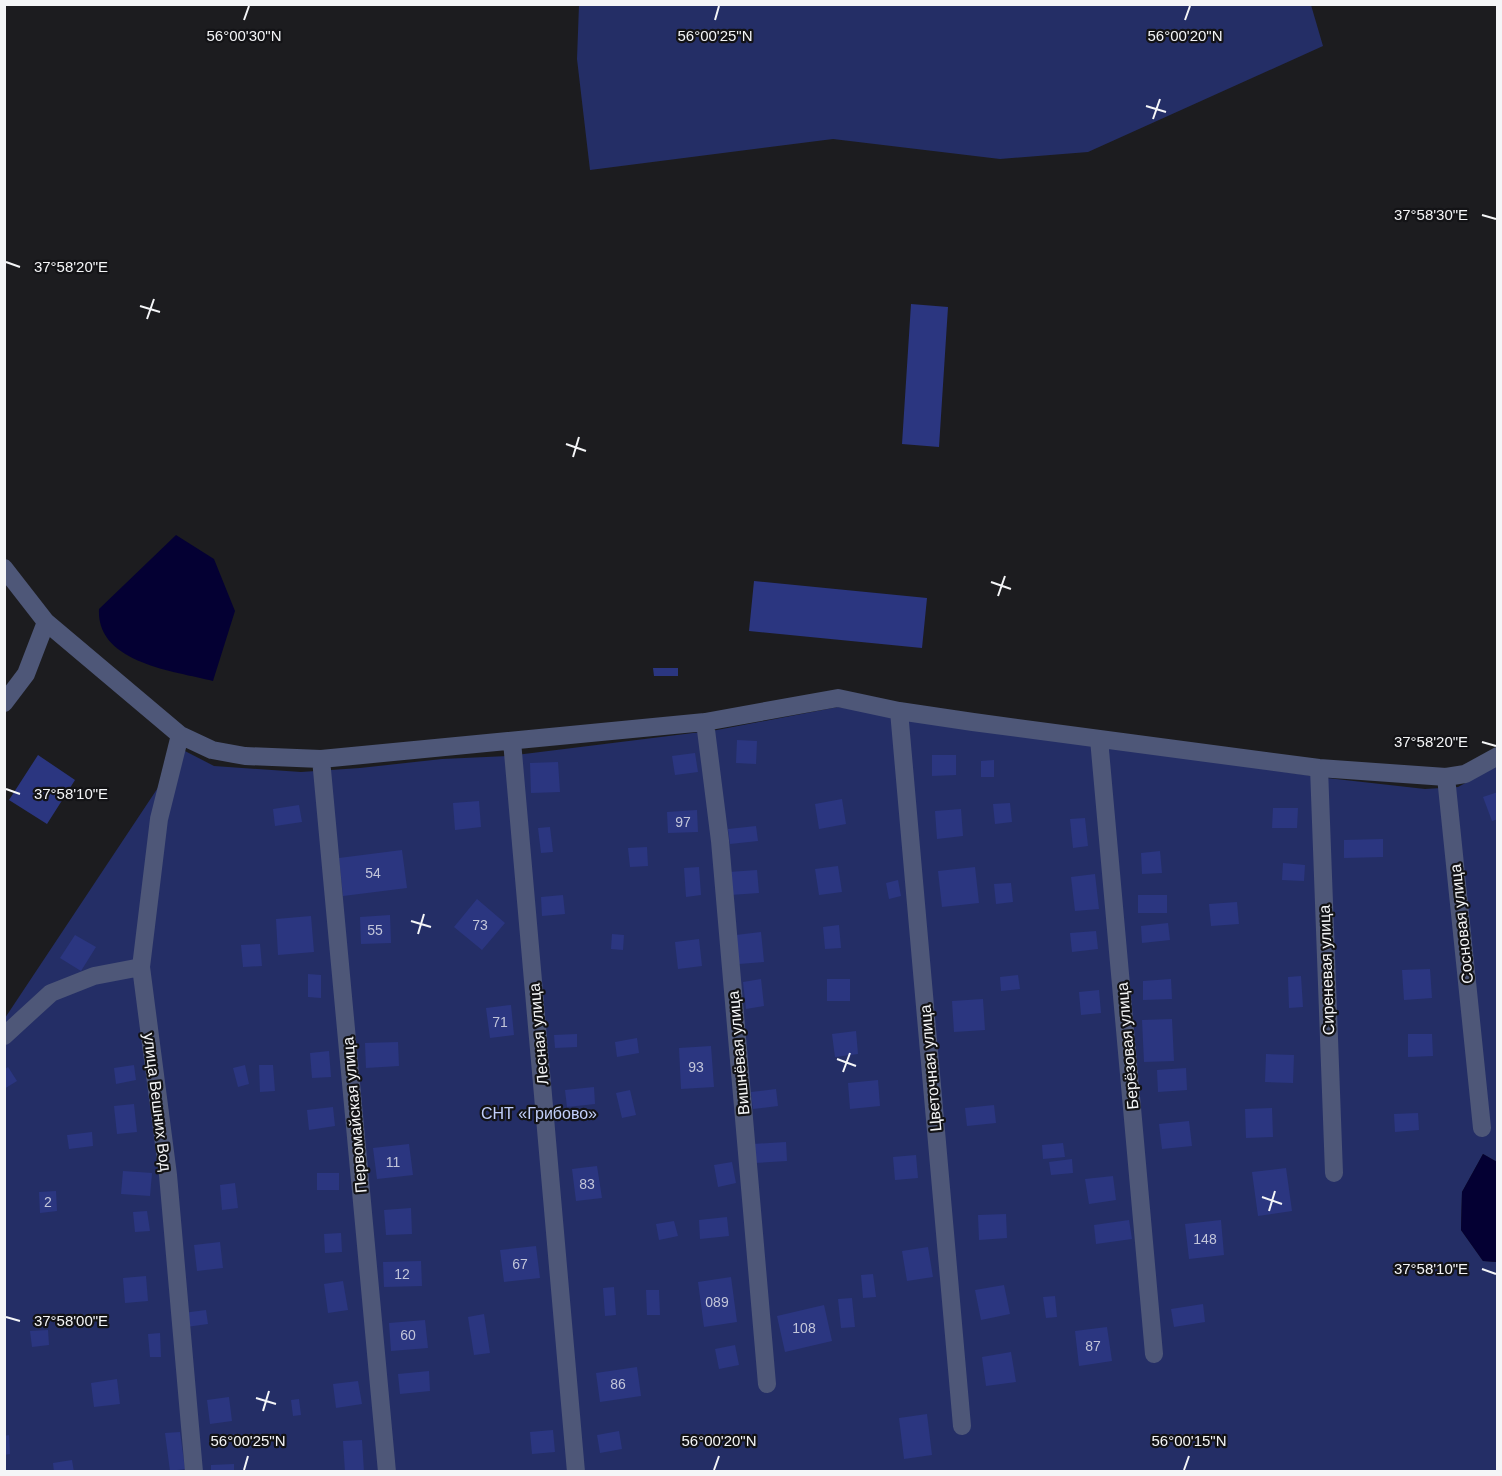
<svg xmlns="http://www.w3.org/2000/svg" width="1502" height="1476" viewBox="0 0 1502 1476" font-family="Helvetica,sans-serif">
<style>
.green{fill:#242e66}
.water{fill:#040033}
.building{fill:#2b3680}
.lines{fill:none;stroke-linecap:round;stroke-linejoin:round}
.minor{stroke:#4e5778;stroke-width:18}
.ticks{fill:none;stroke:#f4f5f7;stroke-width:2}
.labels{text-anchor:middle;stroke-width:4.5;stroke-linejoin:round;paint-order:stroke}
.number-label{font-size:14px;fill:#c2c5d9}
.street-label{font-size:16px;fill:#f4f5f7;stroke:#131316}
.park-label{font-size:16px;fill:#c2cffa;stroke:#131316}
.ticks-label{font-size:15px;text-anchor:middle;fill:#f4f5f7;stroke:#131316;stroke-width:4.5;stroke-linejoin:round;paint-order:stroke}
</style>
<rect width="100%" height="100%" fill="#1c1c1f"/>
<path class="green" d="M 579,5 L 1311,5 L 1323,46 L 1088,152 L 1000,159 L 833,139 L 590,170 L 577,59 Z
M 838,707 L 1327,778 L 1425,789 L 1458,787 L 1497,766 L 1497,1162 L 1483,1154 L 1462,1192 L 1461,1230 L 1483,1261 L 1497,1262 L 1497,1471 L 5,1472 L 5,1018 L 183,750 L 214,766 L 301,772 L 360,768 L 442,759 L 508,756 L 717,730 Z"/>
<path class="water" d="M 176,535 L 214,559 L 235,611 L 213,681 C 174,671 96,663 99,609 Z
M 1483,1154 L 1497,1162 L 1497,1262 L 1483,1261 L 1461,1230 L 1462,1192 Z"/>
<path class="building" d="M 911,304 L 948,307 L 939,447 L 902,444 Z
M 754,581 L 927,598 L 922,648 L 749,631 Z
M 653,668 L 678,668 L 678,676 L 654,676 Z
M 737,740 L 757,741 L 756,764 L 736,763 Z
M 695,753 L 698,772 L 675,775 L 672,756 Z
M 38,755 L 75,780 L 47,824 L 9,800 Z
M 932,755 L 956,755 L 956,775 L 932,776 Z
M 994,760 L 994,777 L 981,777 L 981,761 Z
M 558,762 L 560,792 L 531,793 L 530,763 Z
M 1498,792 L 1498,819 L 1492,821 L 1483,797 Z
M 842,799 L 846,824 L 819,829 L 815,804 Z
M 479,801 L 481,827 L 455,830 L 453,803 Z
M 1010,803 L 1012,822 L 995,824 L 993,804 Z
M 299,805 L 302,822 L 275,826 L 273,809 Z
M 1273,808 L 1298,808 L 1297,828 L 1272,828 Z
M 961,809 L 963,836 L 937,839 L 935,811 Z
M 697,810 L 698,832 L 668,833 L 667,812 Z
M 1085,818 L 1088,846 L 1073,848 L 1070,819 Z
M 756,826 L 758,841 L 730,844 L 728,829 Z
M 550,827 L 553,852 L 541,853 L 538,828 Z
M 1383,839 L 1383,857 L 1344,858 L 1344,840 Z
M 647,847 L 648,866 L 630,867 L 628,848 Z
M 402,850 L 407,888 L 343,896 L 339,858 Z
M 1160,851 L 1162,873 L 1142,874 L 1141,853 Z
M 1283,863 L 1305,865 L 1304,881 L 1282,880 Z
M 838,866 L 842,892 L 819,895 L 815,869 Z
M 699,867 L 701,895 L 686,897 L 684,868 Z
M 975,867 L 979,903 L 942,907 L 938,871 Z
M 757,870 L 759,893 L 730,895 L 729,872 Z
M 1095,874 L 1099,909 L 1075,911 L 1071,877 Z
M 898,880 L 901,896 L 889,899 L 886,883 Z
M 1011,883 L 1013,902 L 996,904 L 994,884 Z
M 563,895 L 565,914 L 542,916 L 541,897 Z
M 1138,895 L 1167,895 L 1167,913 L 1138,913 Z
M 477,899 L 505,923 L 482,950 L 454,927 Z
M 1237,902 L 1239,924 L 1211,926 L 1209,904 Z
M 390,915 L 391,943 L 361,944 L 360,917 Z
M 311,916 L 314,952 L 278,955 L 276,919 Z
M 1168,923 L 1170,940 L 1142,943 L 1141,926 Z
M 839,925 L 841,948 L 825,949 L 823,927 Z
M 1096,931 L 1098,949 L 1072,952 L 1070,933 Z
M 761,932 L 764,962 L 739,964 L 736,935 Z
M 612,934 L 624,935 L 623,950 L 611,949 Z
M 75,935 L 96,947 L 81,971 L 60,958 Z
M 699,939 L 702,966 L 678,969 L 675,942 Z
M 260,944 L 262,966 L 243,967 L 241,945 Z
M 1430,969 L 1432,998 L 1404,1000 L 1402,970 Z
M 308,974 L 321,975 L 321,998 L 308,997 Z
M 1018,975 L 1020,989 L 1001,991 L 1000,977 Z
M 1301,976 L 1303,1007 L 1289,1008 L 1288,977 Z
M 761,979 L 764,1006 L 746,1009 L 743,982 Z
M 827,979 L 850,979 L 850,1001 L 827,1001 Z
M 1171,979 L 1172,999 L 1143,1000 L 1143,981 Z
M 1099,990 L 1101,1013 L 1081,1015 L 1079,992 Z
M 983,999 L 985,1030 L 954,1032 L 952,1001 Z
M 511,1005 L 514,1035 L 490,1038 L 486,1008 Z
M 1172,1019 L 1174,1061 L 1144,1062 L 1142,1020 Z
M 856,1031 L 858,1054 L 835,1057 L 832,1034 Z
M 577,1034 L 577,1047 L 555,1048 L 554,1035 Z
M 1408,1034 L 1432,1034 L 1433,1056 L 1408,1057 Z
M 637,1038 L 639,1053 L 617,1057 L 615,1042 Z
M 398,1042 L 399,1066 L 366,1068 L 365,1043 Z
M 711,1046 L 714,1087 L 681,1089 L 679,1048 Z
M 329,1051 L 331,1077 L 312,1078 L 310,1053 Z
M 1266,1054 L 1294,1055 L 1293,1083 L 1265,1082 Z
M 134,1065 L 136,1080 L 116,1084 L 114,1068 Z
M 245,1065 L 249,1084 L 238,1087 L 233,1068 Z
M 259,1065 L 273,1065 L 275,1091 L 260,1092 Z
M 8,1067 L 17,1081 L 4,1089 L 4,1070 Z
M 1186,1068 L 1187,1090 L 1158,1092 L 1157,1070 Z
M 878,1080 L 880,1106 L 850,1109 L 848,1083 Z
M 594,1087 L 595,1104 L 567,1107 L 565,1090 Z
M 776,1089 L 778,1106 L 753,1109 L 751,1092 Z
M 630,1090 L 636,1115 L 622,1118 L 616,1093 Z
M 134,1104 L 137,1132 L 117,1134 L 114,1106 Z
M 994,1105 L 996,1123 L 967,1126 L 965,1108 Z
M 333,1107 L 335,1126 L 309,1130 L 307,1110 Z
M 1272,1108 L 1273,1137 L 1246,1138 L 1245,1109 Z
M 1418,1113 L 1419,1130 L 1395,1132 L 1394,1114 Z
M 1189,1121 L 1192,1146 L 1162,1149 L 1159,1124 Z
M 92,1132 L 93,1146 L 69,1149 L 67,1135 Z
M 786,1142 L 787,1161 L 754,1163 L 753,1144 Z
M 1063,1143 L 1065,1157 L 1043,1159 L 1042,1145 Z
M 409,1144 L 413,1175 L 377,1179 L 373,1148 Z
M 916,1155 L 918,1178 L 895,1180 L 893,1157 Z
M 1072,1159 L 1073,1173 L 1051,1175 L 1049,1162 Z
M 732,1162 L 736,1183 L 718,1187 L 714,1165 Z
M 597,1166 L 602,1198 L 576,1201 L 572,1169 Z
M 1286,1168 L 1292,1211 L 1258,1216 L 1252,1172 Z
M 123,1171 L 152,1173 L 150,1196 L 121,1194 Z
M 317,1173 L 339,1173 L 339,1190 L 317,1190 Z
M 1113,1176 L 1116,1200 L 1089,1204 L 1085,1179 Z
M 235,1183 L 238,1208 L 222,1210 L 220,1185 Z
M 56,1191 L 57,1211 L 40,1213 L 39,1192 Z
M 411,1208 L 412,1234 L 386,1235 L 384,1210 Z
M 147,1211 L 150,1231 L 135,1232 L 133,1212 Z
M 1006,1214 L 1007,1238 L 979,1240 L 978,1215 Z
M 727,1217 L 729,1236 L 700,1239 L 699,1220 Z
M 1129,1220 L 1132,1239 L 1096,1244 L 1094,1225 Z
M 1221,1220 L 1224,1255 L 1189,1259 L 1185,1224 Z
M 674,1221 L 678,1236 L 659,1240 L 656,1224 Z
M 341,1233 L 342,1252 L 325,1253 L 324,1234 Z
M 220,1242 L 223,1268 L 197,1271 L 194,1245 Z
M 536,1246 L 540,1278 L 504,1282 L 500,1250 Z
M 928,1247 L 933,1277 L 907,1281 L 902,1251 Z
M 421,1261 L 422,1286 L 384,1287 L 383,1262 Z
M 873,1274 L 876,1297 L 863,1298 L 861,1275 Z
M 146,1276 L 148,1301 L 125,1303 L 123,1278 Z
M 731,1277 L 737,1322 L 704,1327 L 698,1282 Z
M 343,1281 L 348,1310 L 328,1313 L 324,1284 Z
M 1004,1285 L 1010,1314 L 981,1320 L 975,1290 Z
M 614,1287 L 616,1315 L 605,1316 L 603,1288 Z
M 646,1290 L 659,1290 L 660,1315 L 647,1315 Z
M 1055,1296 L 1057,1317 L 1046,1318 L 1043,1297 Z
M 852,1298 L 855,1327 L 841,1328 L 838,1299 Z
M 1203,1304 L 1205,1322 L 1174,1327 L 1171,1309 Z
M 824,1305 L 832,1341 L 785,1352 L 777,1316 Z
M 206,1310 L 208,1324 L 186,1327 L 183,1313 Z
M 484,1314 L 490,1353 L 474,1355 L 468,1317 Z
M 425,1320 L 428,1348 L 391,1351 L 389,1323 Z
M 1107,1327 L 1112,1361 L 1079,1366 L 1075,1331 Z
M 48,1330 L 49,1345 L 32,1347 L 30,1331 Z
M 160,1333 L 161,1357 L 150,1357 L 148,1334 Z
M 735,1345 L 739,1365 L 719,1369 L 715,1349 Z
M 1011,1352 L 1016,1382 L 986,1386 L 982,1357 Z
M 637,1367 L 641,1396 L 600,1402 L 596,1373 Z
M 429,1371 L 430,1391 L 400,1394 L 398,1374 Z
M 117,1379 L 120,1404 L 94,1407 L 91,1383 Z
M 358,1381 L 362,1404 L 336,1408 L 333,1384 Z
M 229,1397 L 232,1421 L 210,1424 L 207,1400 Z
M 299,1399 L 301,1415 L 293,1416 L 291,1400 Z
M 927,1414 L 932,1455 L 904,1459 L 899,1418 Z
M 553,1430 L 555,1452 L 532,1454 L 530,1432 Z
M 619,1431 L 622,1449 L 600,1453 L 597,1435 Z
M 180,1432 L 185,1469 L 170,1471 L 165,1433 Z
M 9,1435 L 10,1454 L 4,1455 L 4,1436 Z
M 362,1440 L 364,1472 L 345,1472 L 343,1441 Z
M 72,1460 L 74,1472 L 54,1472 L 53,1463 Z
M 234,1464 L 234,1472 L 211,1472 L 211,1465 Z"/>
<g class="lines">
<path class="minor" d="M 4,568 L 46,622 L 180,735 L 212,750 L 245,756 L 321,759 L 705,722 L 838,698 L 899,711 L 973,722 L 1319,768 L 1446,777 L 1465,774 L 1498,756
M 4,703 L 26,674 L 46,622
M 899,711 L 962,1426
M 705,722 L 720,841 L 767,1384
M 180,735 L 159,819 L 141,967 L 168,1175 L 194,1472
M 1099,739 L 1154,1354
M 512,741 L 576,1472
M 321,759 L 387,1472
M 1319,768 L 1334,1173
M 1446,777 L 1482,1128
M 4,1036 L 51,993 L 94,976 L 141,967"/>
</g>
<path class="ticks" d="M 244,20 L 249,6M 715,20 L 719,6M 1185,20 L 1190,6M 1146,106 L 1166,112M 1153,119 L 1160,99M 1482,215 L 1496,219M 6,262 L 20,267M 140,306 L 160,312M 147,319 L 154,299M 566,444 L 586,451M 573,457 L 579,437M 991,582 L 1011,589M 998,596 L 1005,576M 1482,742 L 1496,746M 6,789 L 20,794M 411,921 L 431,927M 418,934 L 424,914M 837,1059 L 856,1066M 843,1072 L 850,1053M 1262,1197 L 1282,1204M 1269,1211 L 1275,1191M 1482,1269 L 1496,1274M 6,1317 L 20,1321M 256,1398 L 276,1404M 263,1411 L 269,1391M 244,1470 L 248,1456M 714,1470 L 719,1456M 1184,1470 L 1189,1456"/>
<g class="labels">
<g class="number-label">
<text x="683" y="827">97</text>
<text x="373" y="878">54</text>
<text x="480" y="930">73</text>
<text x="375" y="935">55</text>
<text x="500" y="1027">71</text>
<text x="696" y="1072">93</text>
<text x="393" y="1167">11</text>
<text x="587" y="1189">83</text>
<text x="48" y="1207">2</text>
<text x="1205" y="1244">148</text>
<text x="520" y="1269">67</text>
<text x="402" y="1279">12</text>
<text x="717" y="1307">089</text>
<text x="804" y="1333">108</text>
<text x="408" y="1340">60</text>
<text x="1093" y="1351">87</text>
<text x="618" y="1389">86</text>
</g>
<g class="street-label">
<text transform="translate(1461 924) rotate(-96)" y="6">Сосновая улица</text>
<text transform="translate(1326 970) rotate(-92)" y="6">Сиреневая улица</text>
<text transform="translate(538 1034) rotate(-95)" y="6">Лесная улица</text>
<text transform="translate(1127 1046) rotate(-95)" y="6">Берёзовая улица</text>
<text transform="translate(738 1053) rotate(-95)" y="6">Вишнёвая улица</text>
<text transform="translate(930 1068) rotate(-95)" y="6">Цветочная улица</text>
<text transform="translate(158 1102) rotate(83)" y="6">улица Вешних Вод</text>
<text transform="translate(354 1115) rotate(-95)" y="6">Первомайская улица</text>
</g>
<g class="park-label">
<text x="539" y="1119">СНТ «Грибово»</text>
</g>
</g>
<g class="ticks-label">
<text x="244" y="41">56°00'30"N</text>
<text x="715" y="41">56°00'25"N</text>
<text x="1185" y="41">56°00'20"N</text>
<text x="1431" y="220">37°58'30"E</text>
<text x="71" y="272">37°58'20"E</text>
<text x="1431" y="747">37°58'20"E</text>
<text x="71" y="799">37°58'10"E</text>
<text x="1431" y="1274">37°58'10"E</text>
<text x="71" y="1326">37°58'00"E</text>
<text x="248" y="1446">56°00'25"N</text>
<text x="719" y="1446">56°00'20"N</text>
<text x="1189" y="1446">56°00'15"N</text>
</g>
<rect width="1502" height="1476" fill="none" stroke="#f4f5f7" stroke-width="12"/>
</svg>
